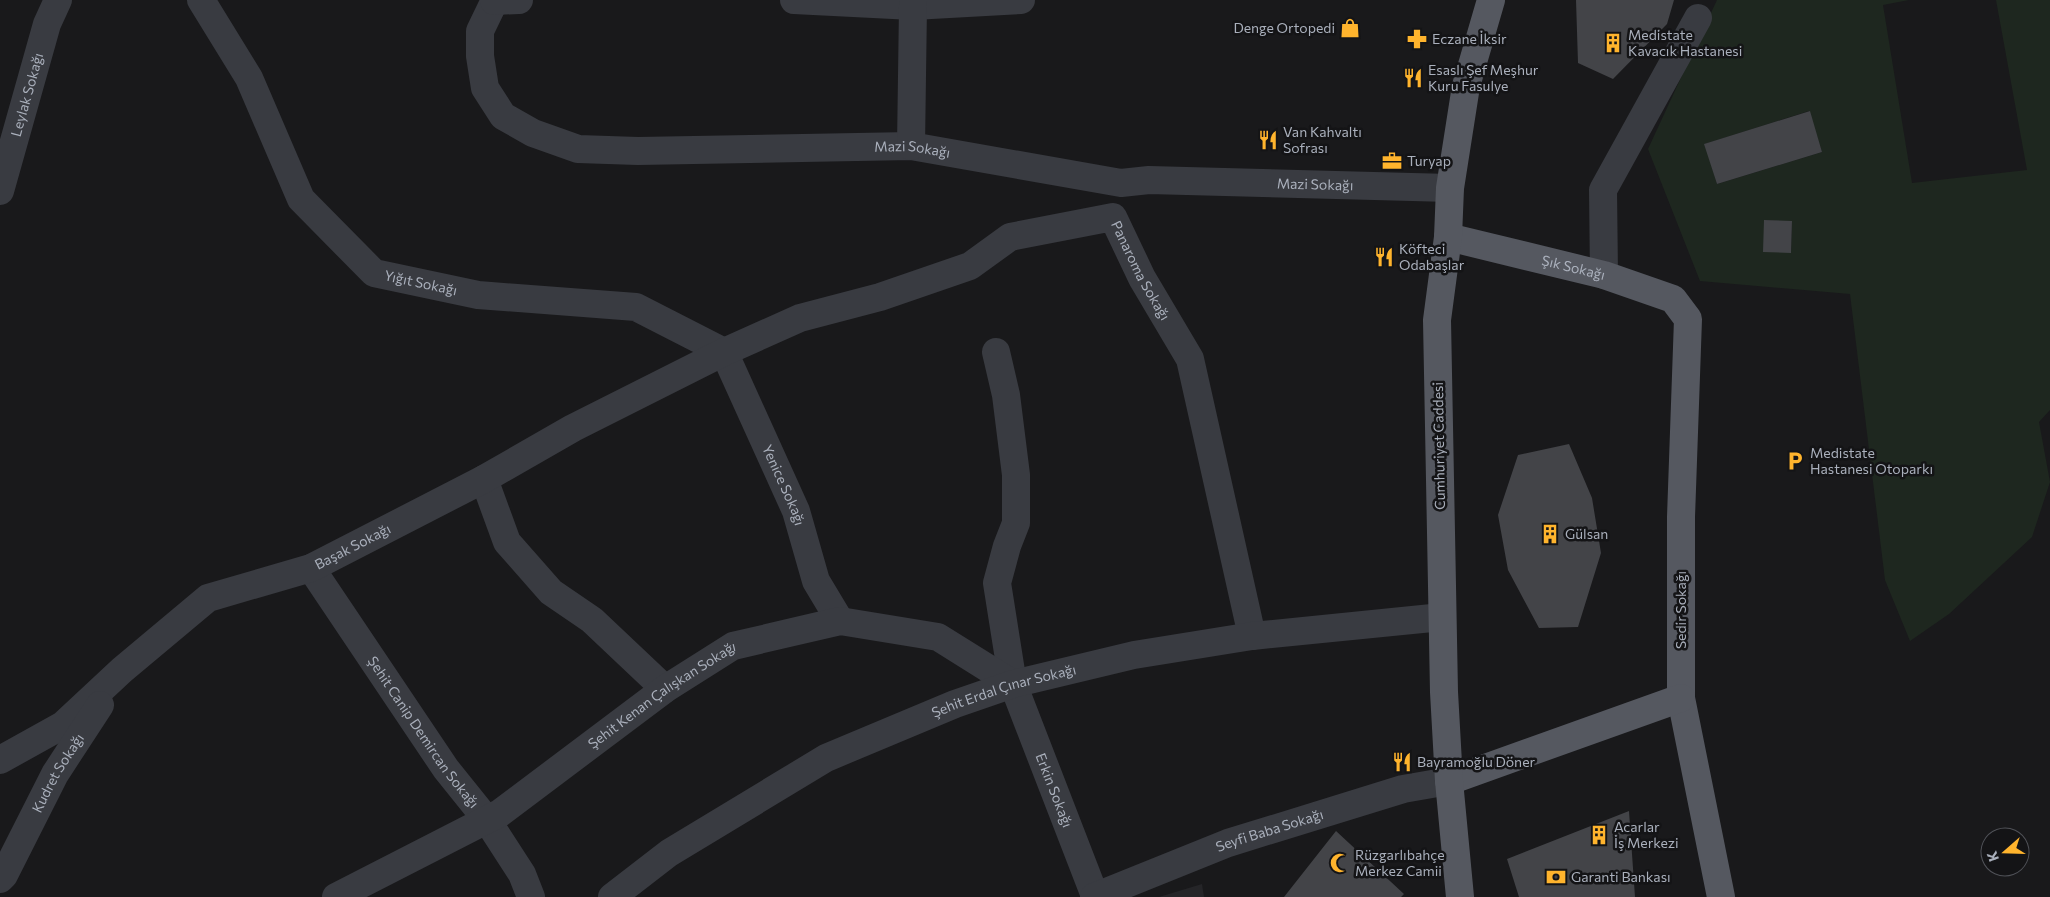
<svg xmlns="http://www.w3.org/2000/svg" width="2050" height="897" viewBox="0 0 2050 897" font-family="Commissioner,sans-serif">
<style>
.built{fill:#252528}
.green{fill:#1e271f;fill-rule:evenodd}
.building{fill:#434448}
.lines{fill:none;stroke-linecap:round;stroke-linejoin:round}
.minor{stroke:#393b41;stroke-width:28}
.major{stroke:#555860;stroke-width:28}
.labels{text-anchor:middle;stroke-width:5;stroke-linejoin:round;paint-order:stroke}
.poi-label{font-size:14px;fill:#aab0bc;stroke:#141416;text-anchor:start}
.street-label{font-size:14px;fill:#aab0bc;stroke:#141416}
</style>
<rect width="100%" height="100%" fill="#19191b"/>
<path class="built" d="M 1202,884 L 1204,897 L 1159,897 Z"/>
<path class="green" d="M 1717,0 L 1909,0 L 1883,5 L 1912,183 L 2027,170 L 1996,0 L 2050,0 L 2050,410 L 2039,422 L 2050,482 L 2032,537 L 1949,614 L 1910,641 L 1885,580 L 1850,294 L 1700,281 L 1648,149 ZM 1809,111 L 1822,152 L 1717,184 L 1705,144 ZM 1764,220 L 1792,222 L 1791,252 Z"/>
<path class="building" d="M 1576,0 L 1674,0 L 1667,24 L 1613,79 L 1578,63 Z
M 1810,111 L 1822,152 L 1717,184 L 1704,144 Z
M 1764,220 L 1792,221 L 1791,253 L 1763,252 Z
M 1569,444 L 1592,498 L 1601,553 L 1578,627 L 1539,628 L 1508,570 L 1498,515 L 1518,455 Z
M 1629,811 L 1635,897 L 1519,897 L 1507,859 Z
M 1336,831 L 1404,894 L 1401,897 L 1284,897 Z"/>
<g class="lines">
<g class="minor">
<path id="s1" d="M 201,0 L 249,78 L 301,199 L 374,273 L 478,295 L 636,307 L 724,352"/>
<path id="s2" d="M 495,0 L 480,31 L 480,56 L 485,88 L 503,116 L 533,133 L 578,149 L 638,151 L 911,146 L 1121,183 L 1149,180 L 1450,188"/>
<path d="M 794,0 L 913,6 L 1021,0"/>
<path d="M 494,1 L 519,0"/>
<path d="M 911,146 L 913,6"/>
<path id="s3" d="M 0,191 L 47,24 L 58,0"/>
<path d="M 1604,275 L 1603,190 L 1698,18"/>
<path id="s4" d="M 724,352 L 796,511 L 816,581 L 840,621"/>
<path id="s5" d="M 996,352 L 1006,395 L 1016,475 L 1016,523 L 1007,546 L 997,583 L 1013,684 L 1095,896"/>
<path d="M 484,479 L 507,542 L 551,592 L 592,620 L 665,689"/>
<path id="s6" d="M 311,568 L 446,769 L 487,820 L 522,874 L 531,897"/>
<path id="s7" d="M 0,760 L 63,725 L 122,670 L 208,598 L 311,568 L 484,479 L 573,428 L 724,352 L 800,318 L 880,297 L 970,266 L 1010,237 L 1113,217 L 1142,278 L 1190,359 L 1252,636"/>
<path id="s8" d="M 0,879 L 4,875 L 55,774 L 100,705"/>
<path id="s9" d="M 336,897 L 500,813 L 665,689 L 733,646 L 840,621 L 938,637 L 1013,684"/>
<path id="s10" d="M 612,897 L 669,853 L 826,758 L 955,704 L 1013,684 L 1134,655 L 1252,636 L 1442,617"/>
<path id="s11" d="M 1094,897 L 1228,843 L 1403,789 L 1449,781"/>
</g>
<g class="major">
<path id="s12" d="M 1448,237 L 1604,275 L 1673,299 L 1688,319 L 1681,517 L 1681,698 L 1721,897"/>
<path d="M 1449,781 L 1681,698"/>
<path d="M 1460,897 L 1449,781 L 1444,692 L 1437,320 L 1448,237 L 1450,188 L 1466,86 L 1491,0"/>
</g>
</g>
<defs>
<symbol id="shop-bare" viewBox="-9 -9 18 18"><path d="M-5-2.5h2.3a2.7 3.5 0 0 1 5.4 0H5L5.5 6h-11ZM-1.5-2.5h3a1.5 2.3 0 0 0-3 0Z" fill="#ffb42d" stroke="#141416" stroke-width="2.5" paint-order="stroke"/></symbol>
<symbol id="pharmacy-bare" viewBox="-9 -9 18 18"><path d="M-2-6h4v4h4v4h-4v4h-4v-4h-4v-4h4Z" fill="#ffb42d" stroke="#141416" stroke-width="2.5" paint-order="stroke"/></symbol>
<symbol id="building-bare" viewBox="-9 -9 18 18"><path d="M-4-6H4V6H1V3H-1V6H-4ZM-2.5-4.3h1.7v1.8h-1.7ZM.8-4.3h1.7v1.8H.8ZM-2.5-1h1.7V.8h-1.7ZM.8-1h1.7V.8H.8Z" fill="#ffb42d" stroke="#141416" stroke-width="2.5" paint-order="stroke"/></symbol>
<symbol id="restaurant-bare" viewBox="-9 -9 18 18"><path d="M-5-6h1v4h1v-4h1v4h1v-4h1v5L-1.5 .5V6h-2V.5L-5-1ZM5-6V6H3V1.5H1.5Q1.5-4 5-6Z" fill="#ffb42d" stroke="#141416" stroke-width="2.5" paint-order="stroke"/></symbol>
<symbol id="office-bare" viewBox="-9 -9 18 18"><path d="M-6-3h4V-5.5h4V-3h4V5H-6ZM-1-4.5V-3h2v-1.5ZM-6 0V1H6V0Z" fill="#ffb42d" stroke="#141416" stroke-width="2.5" paint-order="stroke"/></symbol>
<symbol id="parking-bare" viewBox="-9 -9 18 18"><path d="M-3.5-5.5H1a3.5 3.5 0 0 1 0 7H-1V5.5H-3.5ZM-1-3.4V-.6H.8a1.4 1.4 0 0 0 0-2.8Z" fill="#ffb42d" stroke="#141416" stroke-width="2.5" paint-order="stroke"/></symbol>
<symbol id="mosque-bare" viewBox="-9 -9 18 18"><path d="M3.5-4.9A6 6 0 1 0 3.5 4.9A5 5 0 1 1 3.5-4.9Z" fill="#ffb42d" stroke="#141416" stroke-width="2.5" paint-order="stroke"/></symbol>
<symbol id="bank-bare" viewBox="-9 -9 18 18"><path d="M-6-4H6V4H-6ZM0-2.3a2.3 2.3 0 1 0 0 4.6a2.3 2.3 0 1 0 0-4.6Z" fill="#ffb42d" stroke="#141416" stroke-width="2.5" paint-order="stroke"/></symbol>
</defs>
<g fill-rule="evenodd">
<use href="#shop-bare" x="1336" y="14" width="28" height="28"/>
<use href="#pharmacy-bare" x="1403" y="25" width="28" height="28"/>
<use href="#building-bare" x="1599" y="29" width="28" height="28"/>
<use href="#restaurant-bare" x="1399" y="64" width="28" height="28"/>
<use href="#restaurant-bare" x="1254" y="126" width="28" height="28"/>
<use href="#office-bare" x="1378" y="147" width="28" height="28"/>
<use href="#restaurant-bare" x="1370" y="243" width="28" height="28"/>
<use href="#parking-bare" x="1781" y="447" width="28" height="28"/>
<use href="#building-bare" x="1536" y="520" width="28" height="28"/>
<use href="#restaurant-bare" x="1388" y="748" width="28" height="28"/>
<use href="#building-bare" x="1585" y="821" width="28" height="28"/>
<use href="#mosque-bare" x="1326" y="849" width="28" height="28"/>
<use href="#bank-bare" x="1542" y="863" width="28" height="28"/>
</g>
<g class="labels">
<g class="poi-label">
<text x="1335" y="33" text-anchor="end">Denge Ortopedi</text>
<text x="1628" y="40">Medistate<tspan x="1628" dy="16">Kavacık Hastanesi</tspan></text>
<text x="1432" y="44">Eczane İksir</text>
<text x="1428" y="75">Esaslı Şef Meşhur<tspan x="1428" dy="16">Kuru Fasulye</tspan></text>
<text x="1283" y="137">Van Kahvaltı<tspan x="1283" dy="16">Sofrası</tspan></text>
<text x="1407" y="166">Turyap</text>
<text x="1399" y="254">Köfteci<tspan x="1399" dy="16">Odabaşlar</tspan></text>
<text x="1810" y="458">Medistate<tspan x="1810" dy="16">Hastanesi Otoparkı</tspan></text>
<text x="1565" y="539">Gülsan</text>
<text x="1417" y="767">Bayramoğlu Döner</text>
<text x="1614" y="832">Acarlar<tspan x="1614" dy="16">İş Merkezi</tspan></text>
<text x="1355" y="860">Rüzgarlıbahçe<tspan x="1355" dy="16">Merkez Camii</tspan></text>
<text x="1571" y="882">Garanti Bankası</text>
</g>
<g class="street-label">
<text dy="5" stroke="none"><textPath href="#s3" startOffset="100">Leylak Sokağı</textPath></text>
<text dy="5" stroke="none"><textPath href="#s2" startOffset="542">Mazi Sokağı</textPath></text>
<text dy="5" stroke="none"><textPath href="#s2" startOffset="948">Mazi Sokağı</textPath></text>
<text dy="5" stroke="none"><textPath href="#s12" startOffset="129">Şık Sokağı</textPath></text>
<text dy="5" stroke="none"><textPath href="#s7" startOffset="1314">Panaroma Sokağı</textPath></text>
<text dy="5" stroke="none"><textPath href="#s1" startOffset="375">Yığıt Sokağı</textPath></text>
<text transform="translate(1439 446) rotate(-91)" y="5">Cumhuriyet Caddesi</text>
<text dy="5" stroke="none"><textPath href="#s4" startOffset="146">Yenice Sokağı</textPath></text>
<text dy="5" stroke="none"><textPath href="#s7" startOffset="419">Başak Sokağı</textPath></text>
<text transform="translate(1681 610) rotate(-90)" y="5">Sedir Sokağı</text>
<text dy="5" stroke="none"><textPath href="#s10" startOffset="446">Şehit Erdal Çınar Sokağı</textPath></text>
<text dy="5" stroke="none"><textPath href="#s9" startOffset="385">Şehit Kenan Çalışkan Sokağı</textPath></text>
<text dy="5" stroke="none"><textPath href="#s6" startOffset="199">Şehit Canip Demircan Sokağı</textPath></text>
<text dy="5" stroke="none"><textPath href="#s8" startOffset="121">Kudret Sokağı</textPath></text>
<text dy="5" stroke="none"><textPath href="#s5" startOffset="452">Erkin Sokağı</textPath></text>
<text dy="5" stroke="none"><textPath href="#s11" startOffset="188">Seyfi Baba Sokağı</textPath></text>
</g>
</g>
<g transform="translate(2005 852) rotate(250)"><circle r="24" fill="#141416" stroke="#505258"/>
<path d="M0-4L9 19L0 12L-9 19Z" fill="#ffb42d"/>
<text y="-8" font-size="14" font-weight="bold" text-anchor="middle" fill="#aab0bc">K</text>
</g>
</svg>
